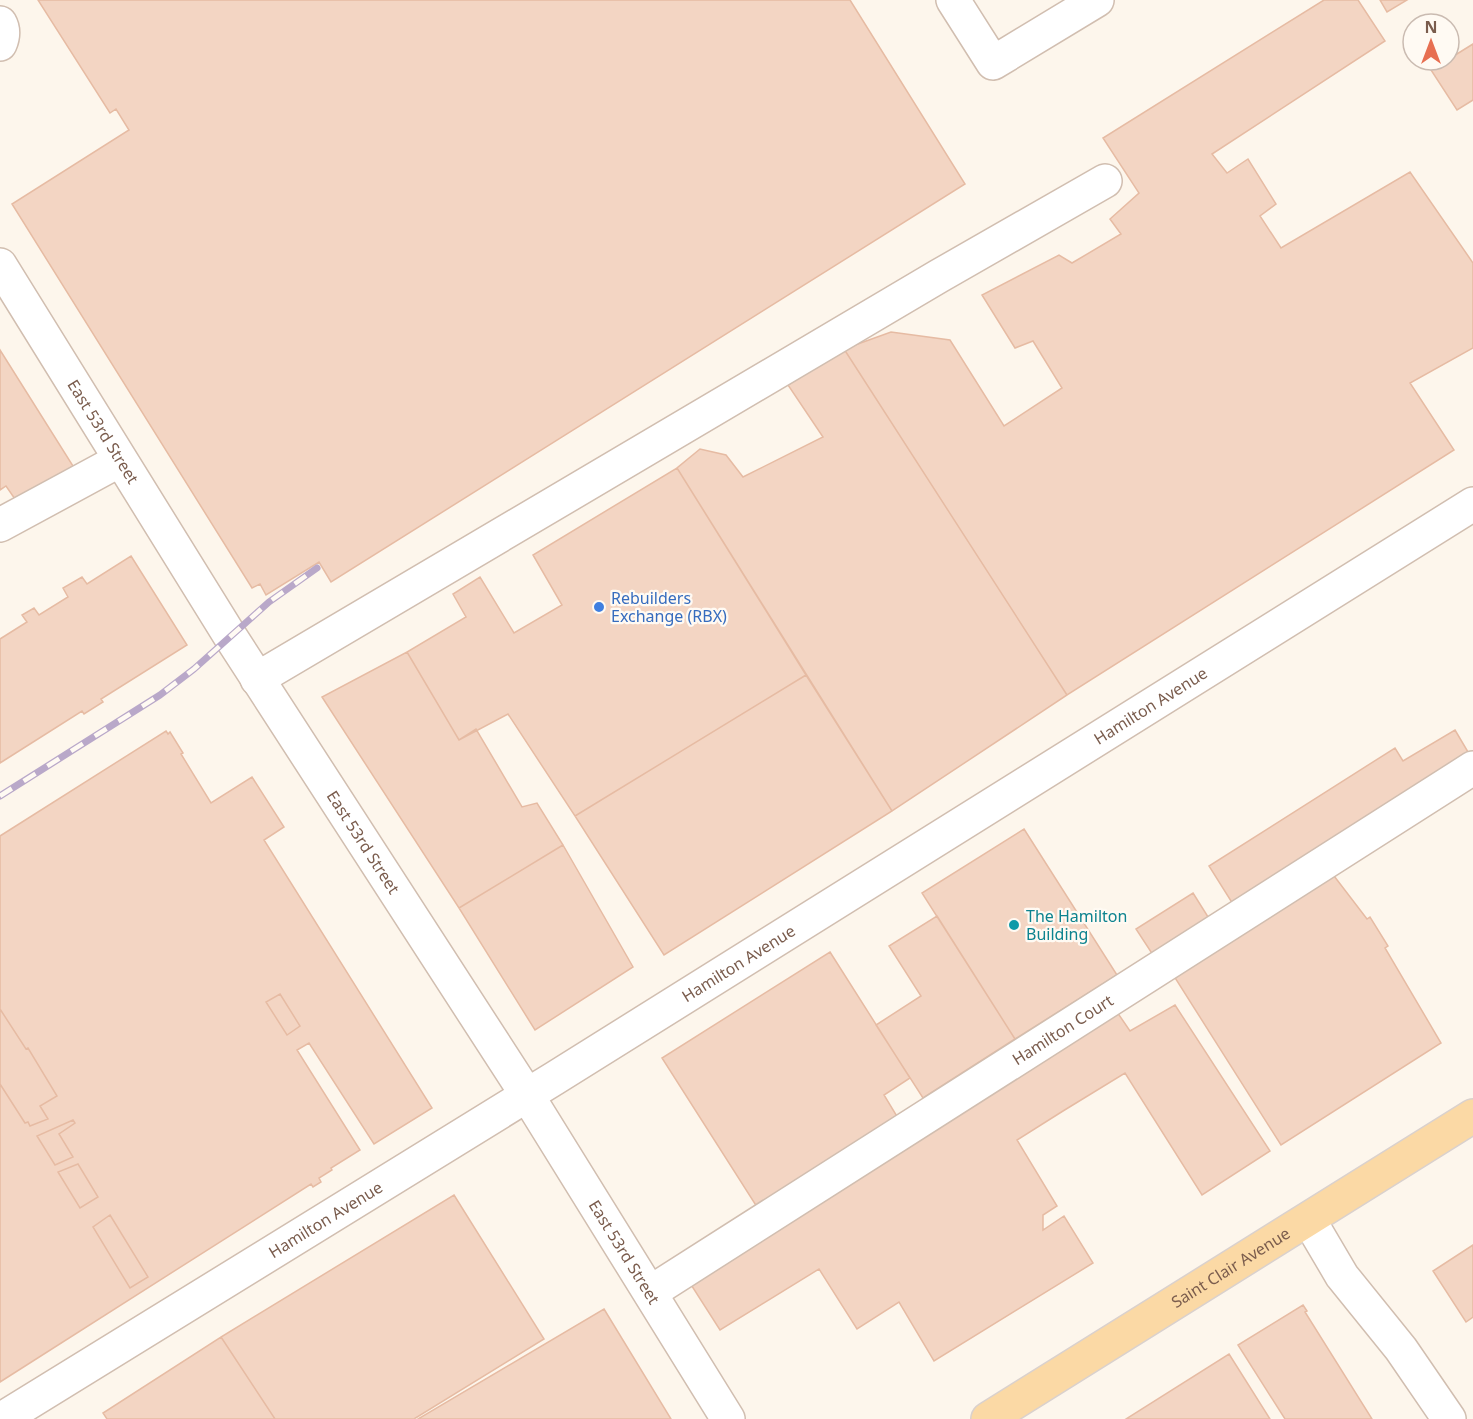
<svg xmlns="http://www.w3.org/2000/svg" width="1473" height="1419" viewBox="0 0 1473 1419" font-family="'Noto Sans',sans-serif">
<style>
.building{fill:#f3d5c3;stroke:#e6bba3;stroke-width:1.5;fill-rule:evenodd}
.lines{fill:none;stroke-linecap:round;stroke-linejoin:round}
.minor-casing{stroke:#d1beb0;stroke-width:36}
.major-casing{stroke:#dad1cd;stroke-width:36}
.minor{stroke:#fff;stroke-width:33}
.major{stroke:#fbd9a5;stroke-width:33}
.rail-casing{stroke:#b9a8c9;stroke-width:7}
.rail{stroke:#fffaf3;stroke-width:4.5;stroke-dasharray:14;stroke-linecap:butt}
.shop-dot{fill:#3f7fe0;stroke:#fffaf3;stroke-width:2}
.culture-dot{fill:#0f9aa8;stroke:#fffaf3;stroke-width:2}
.labels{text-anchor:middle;stroke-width:4.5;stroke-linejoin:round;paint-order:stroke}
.street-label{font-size:16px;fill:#7a5c4d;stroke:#fffaf3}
.shop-label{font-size:16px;fill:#366cbe;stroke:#fffaf3;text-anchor:start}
.culture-label{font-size:16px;fill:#0d838f;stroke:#fffaf3;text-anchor:start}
</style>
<rect width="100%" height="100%" fill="#fdf6ec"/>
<path class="building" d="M 38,0 L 850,0 L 965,184 L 331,582 L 319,562 L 266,595 L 260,584 L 252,588 L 12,204 L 129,130 L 116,109 L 110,113 Z
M 1324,0 L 1358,0 L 1385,41 L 1212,154 L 1227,173 L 1248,159 L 1276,204 L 1260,216 L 1281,248 L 1410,172 L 1473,263 L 1473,348 L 1410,383 L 1454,450 L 1067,695 L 844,349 L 891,332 L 950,340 L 1004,426 L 1062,388 L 1033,341 L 1015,348 L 982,295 L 1059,255 L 1072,263 L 1121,234 L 1110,219 L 1139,193 L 1103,138 Z
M 1380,0 L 1407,0 L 1387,12 Z
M 1473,44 L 1473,100 L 1457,110 L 1431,70 Z
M 844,349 L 1067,695 L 892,811 L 677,468 L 700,449 L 726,455 L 743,477 L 823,437 L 788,385 Z
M 0,350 L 73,466 L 17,502 L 6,486 L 0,490 Z
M 677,468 L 806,675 L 575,816 L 508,714 L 459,740 L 407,652 L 466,617 L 453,594 L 480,577 L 514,633 L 562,605 L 533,555 Z
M 131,556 L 187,645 L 101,699 L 103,702 L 84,714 L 82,711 L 0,763 L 0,639 L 27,622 L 22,615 L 34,608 L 39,615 L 68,597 L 63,588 L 82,577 L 87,584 Z
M 407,652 L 459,740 L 476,729 L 522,807 L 537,803 L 563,845 L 459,908 L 322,697 Z
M 806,675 L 892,811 L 664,955 L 575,816 Z
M 1455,730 L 1471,757 L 1236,909 L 1209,866 L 1395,748 L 1403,761 Z
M 166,731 L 168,734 L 170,732 L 183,753 L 181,754 L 211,803 L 252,777 L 284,827 L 264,840 L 432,1108 L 374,1144 L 309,1043 L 297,1050 L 360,1150 L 331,1168 L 332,1170 L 319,1178 L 321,1182 L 313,1187 L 311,1184 L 0,1382 L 0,1084 L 25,1123 L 28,1122 L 30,1126 L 48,1119 L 40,1106 L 57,1096 L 28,1048 L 26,1049 L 0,1009 L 0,836 ZM 280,994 L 300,1026 L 287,1035 L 266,1002 ZM 73,1120 L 75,1123 L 59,1134 L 73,1157 L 55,1165 L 37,1136 ZM 78,1164 L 98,1197 L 80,1208 L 58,1172 ZM 110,1215 L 148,1277 L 130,1288 L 93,1227 Z
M 1024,829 L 1117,975 L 1015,1039 L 922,893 Z
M 563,845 L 633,967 L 535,1030 L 459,908 Z
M 1331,872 L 1367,919 L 1370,917 L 1388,946 L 1385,948 L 1441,1043 L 1281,1145 L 1172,973 Z
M 1193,893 L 1210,920 L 1153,955 L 1136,929 Z
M 937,916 L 1015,1039 L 923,1098 L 876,1025 L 921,996 L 889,946 Z
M 830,952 L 910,1078 L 884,1095 L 898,1118 L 757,1207 L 662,1058 Z
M 280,994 L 300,1026 L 287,1035 L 266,1002 Z
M 1175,1005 L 1270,1151 L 1202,1195 L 1125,1073 L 1063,1111 L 1017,1140 L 1057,1206 L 1043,1215 L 1043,1230 L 1064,1216 L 1093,1263 L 934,1361 L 899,1302 L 857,1329 L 819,1269 L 720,1330 L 688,1280 L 1115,1009 L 1130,1031 Z
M 0,1009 L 26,1049 L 28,1048 L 57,1096 L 40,1106 L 48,1119 L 30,1126 L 28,1122 L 25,1123 L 0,1084 Z
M 73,1120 L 75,1123 L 59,1134 L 73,1157 L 55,1165 L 37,1136 Z
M 78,1164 L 98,1197 L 80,1208 L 58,1172 Z
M 454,1195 L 544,1339 L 414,1419 L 275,1419 L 221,1337 Z
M 110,1215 L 148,1277 L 130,1288 L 93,1227 Z
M 1473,1245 L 1473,1317 L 1466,1322 L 1433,1271 Z
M 1303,1305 L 1307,1311 L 1305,1312 L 1372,1419 L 1285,1419 L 1238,1345 Z
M 604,1309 L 671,1419 L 418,1419 Z
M 221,1337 L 275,1419 L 107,1419 L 103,1413 Z
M 1229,1354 L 1270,1419 L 1126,1419 Z"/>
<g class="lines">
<defs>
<g id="minor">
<path d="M 953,0 L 993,63 L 1097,0"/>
<path d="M 0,23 C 4,30 3,37 0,44"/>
<path id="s1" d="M 0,265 L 230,636 L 527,1095 L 728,1419"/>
<path d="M 0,525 L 120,460"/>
<path d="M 257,679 L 939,276 L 1105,181"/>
<path d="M 1309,1220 L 1342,1276 L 1401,1349 L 1449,1419"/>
<path id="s2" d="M 651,1292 L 1473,768"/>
<path id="s3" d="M 2,1419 L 555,1078 L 1473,504"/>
</g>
<g id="major">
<path id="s4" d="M 988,1419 L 1473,1116"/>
</g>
</defs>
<use href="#minor" class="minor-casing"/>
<use href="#major" class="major-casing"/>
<use href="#minor" class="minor"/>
<use href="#major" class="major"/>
<defs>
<path id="rail" d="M 0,796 L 160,695 L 194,669 L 269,602 L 317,568"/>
</defs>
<use href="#rail" class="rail-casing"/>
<use href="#rail" class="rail"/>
</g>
<circle class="shop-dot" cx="599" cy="607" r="6"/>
<circle class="culture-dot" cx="1014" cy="925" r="6"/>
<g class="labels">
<g class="street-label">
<text dy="6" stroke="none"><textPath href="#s1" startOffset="196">East 53rd Street</textPath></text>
<text dy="6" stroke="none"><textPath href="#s3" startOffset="1352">Hamilton Avenue</textPath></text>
<text dy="6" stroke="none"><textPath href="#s1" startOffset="682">East 53rd Street</textPath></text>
<text dy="6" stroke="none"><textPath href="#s3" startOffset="866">Hamilton Avenue</textPath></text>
<text dy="6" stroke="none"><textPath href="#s2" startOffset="488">Hamilton Court</textPath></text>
<text dy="6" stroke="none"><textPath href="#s3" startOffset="380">Hamilton Avenue</textPath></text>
<text dy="6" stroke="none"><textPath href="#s1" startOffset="1168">East 53rd Street</textPath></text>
<text dy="6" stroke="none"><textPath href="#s4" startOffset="286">Saint Clair Avenue</textPath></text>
</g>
<g class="shop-label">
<text x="611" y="604">Rebuilders<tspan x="611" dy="18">Exchange (RBX)</tspan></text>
</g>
<g class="culture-label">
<text x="1026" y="922">The Hamilton<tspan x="1026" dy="18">Building</tspan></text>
</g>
</g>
<g transform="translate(1431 42)"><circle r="28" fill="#fffaf3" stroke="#cabbb1" stroke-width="1.5"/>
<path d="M0-4.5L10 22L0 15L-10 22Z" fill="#e76f51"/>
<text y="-9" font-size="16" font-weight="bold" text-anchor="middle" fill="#7a5c4d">N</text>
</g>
</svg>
